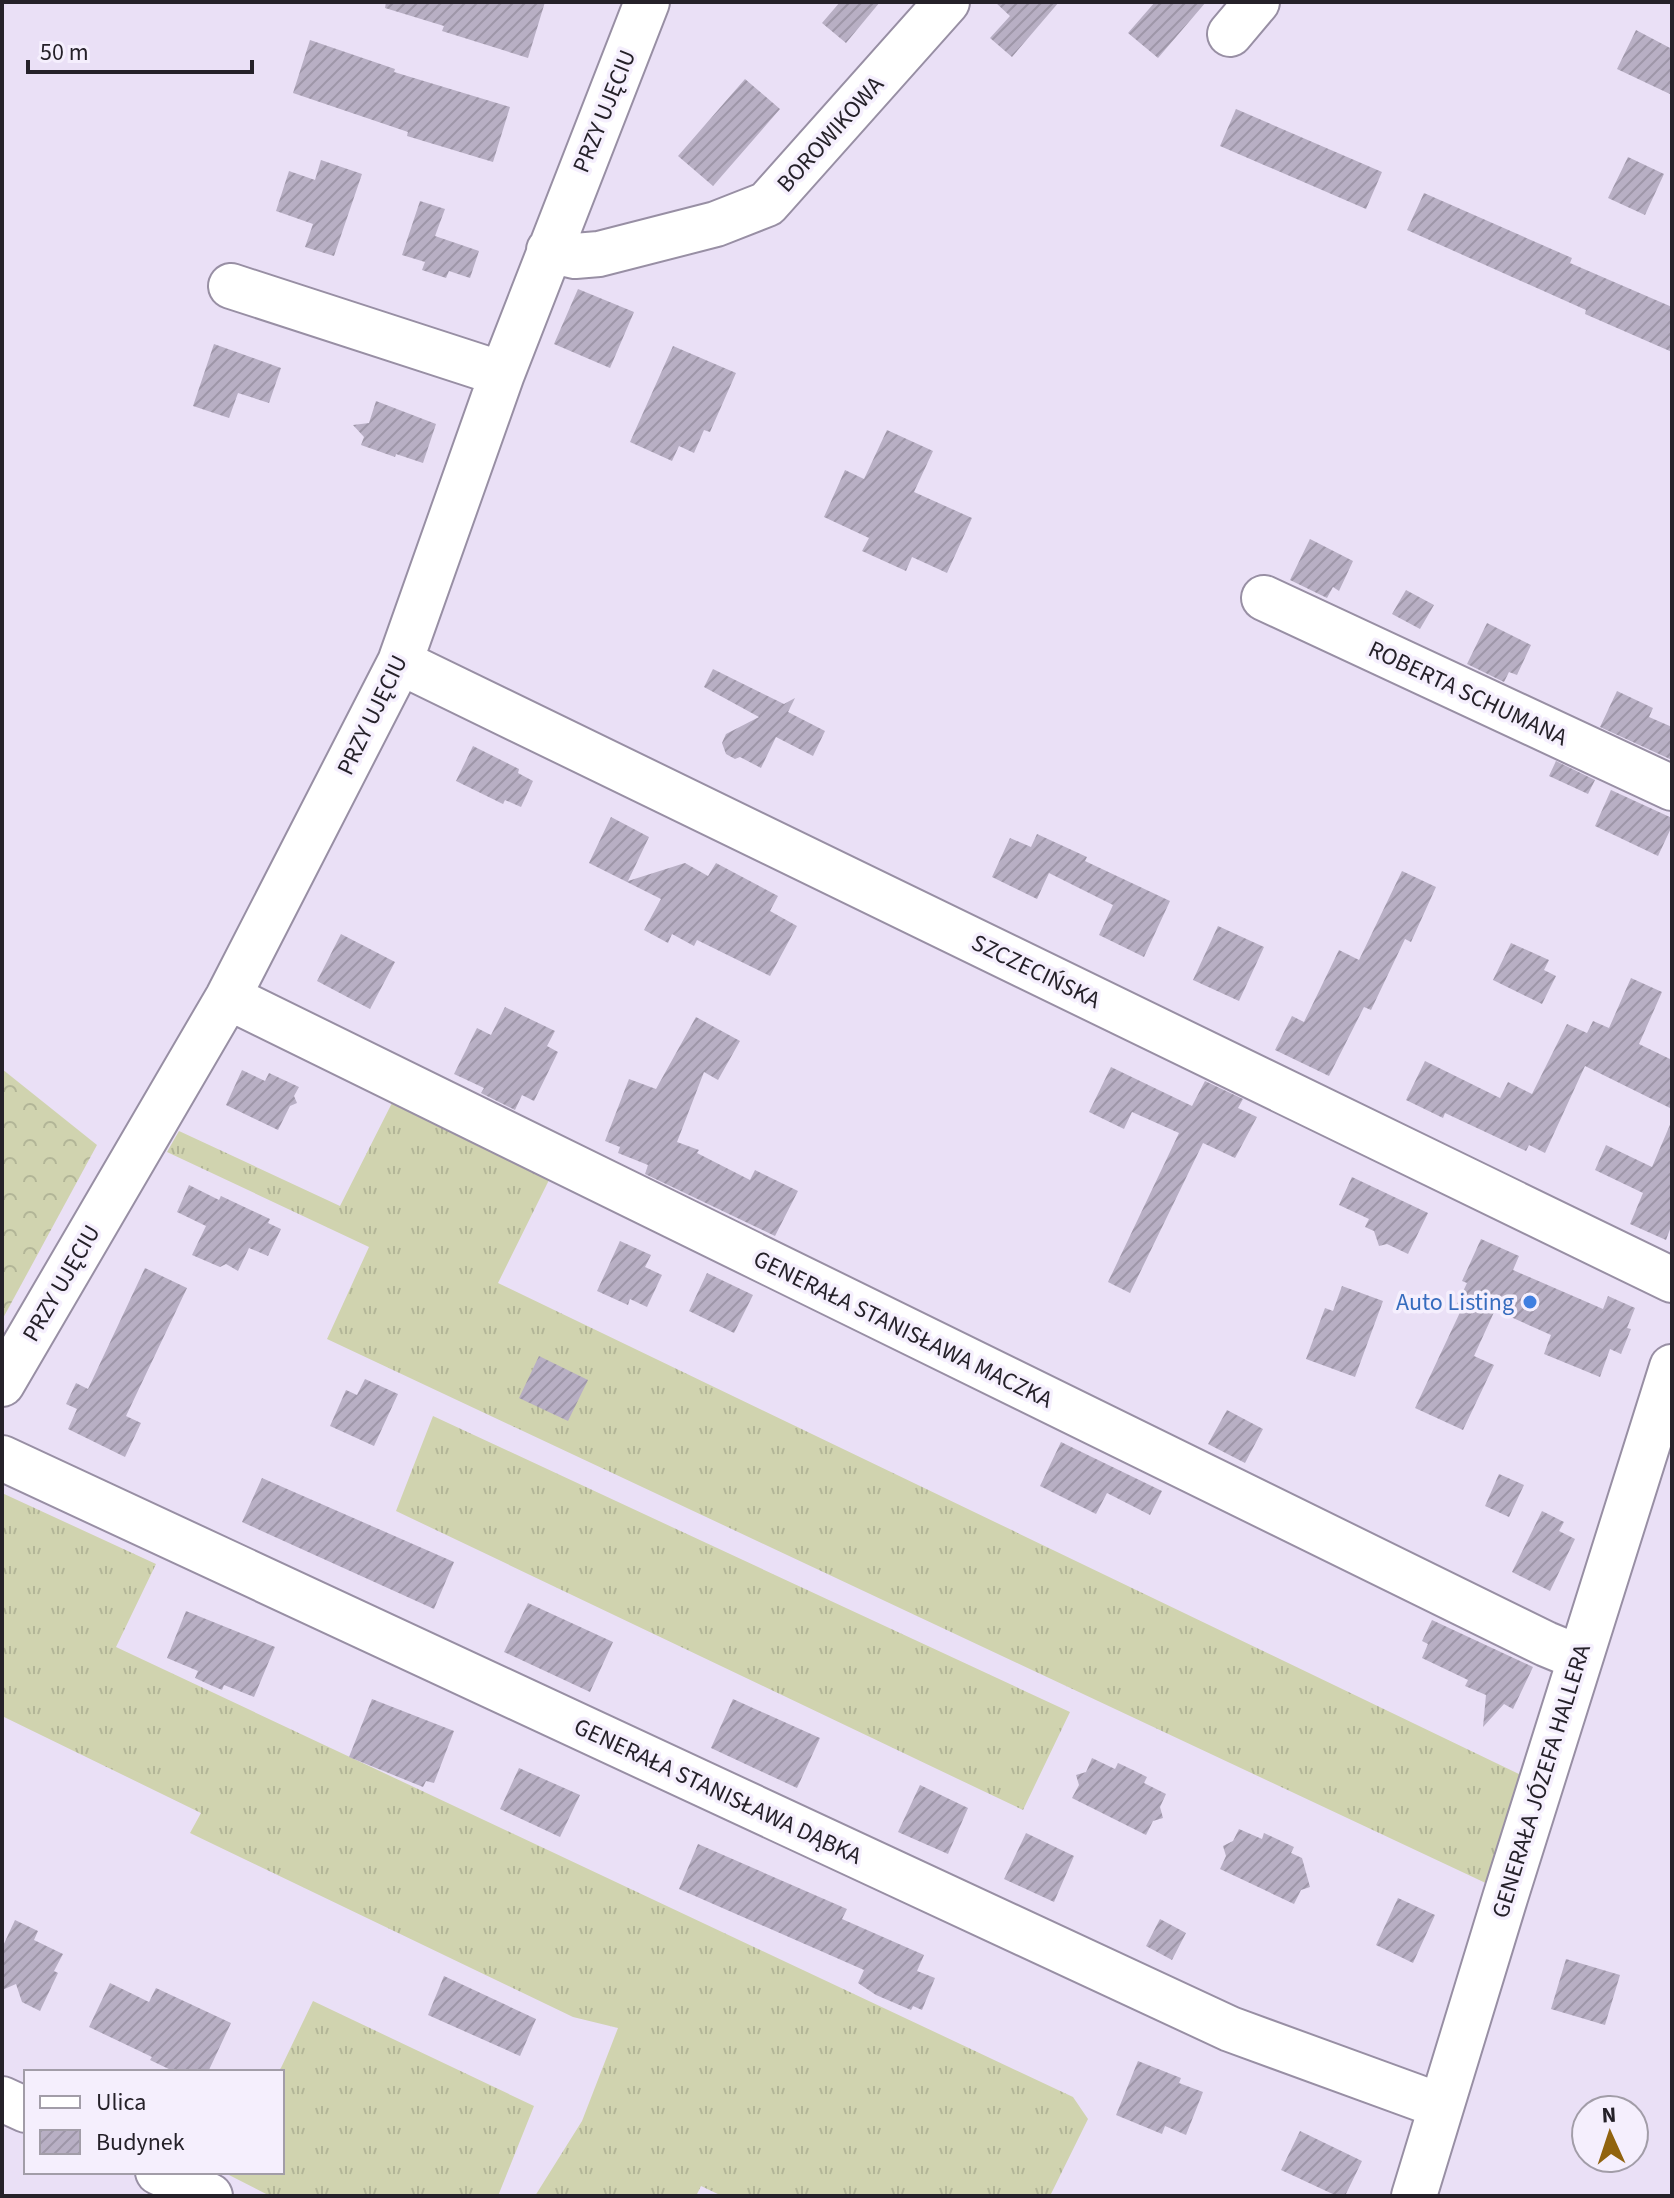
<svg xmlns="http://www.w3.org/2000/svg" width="1674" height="2198" viewBox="0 0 1674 2198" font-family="'Source Sans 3',sans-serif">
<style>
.grass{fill:url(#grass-tufts)}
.forest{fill:url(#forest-crowns)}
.building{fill:url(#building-hatch)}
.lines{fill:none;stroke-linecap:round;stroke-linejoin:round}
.minor-casing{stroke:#988fa4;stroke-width:48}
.minor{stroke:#fff;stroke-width:44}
.shop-dot{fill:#3f7fe0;stroke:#f5effd;stroke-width:3}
.labels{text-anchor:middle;stroke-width:7;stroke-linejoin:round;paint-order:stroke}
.street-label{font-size:24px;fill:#252129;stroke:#f5effd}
.shop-label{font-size:24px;fill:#366cbe;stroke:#f5effd;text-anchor:end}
</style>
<defs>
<pattern id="grass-tufts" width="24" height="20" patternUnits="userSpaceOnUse" patternTransform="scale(2)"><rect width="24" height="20" fill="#d0d3af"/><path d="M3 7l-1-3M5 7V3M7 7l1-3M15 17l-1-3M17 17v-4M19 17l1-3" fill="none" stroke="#b2b597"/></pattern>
<pattern id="forest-crowns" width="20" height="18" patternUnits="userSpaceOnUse" patternTransform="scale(2)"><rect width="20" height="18" fill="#d0d3af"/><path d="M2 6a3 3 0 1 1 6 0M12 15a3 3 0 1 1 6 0" fill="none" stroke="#b2b597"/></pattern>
<pattern id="building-hatch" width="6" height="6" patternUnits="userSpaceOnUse" patternTransform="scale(2)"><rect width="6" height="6" fill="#b8afc4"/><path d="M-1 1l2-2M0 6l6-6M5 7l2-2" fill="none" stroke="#9e96a8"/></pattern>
</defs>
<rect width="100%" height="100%" fill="#eae0f6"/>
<path class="grass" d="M 393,1101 L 550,1178 L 498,1283 L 1521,1775 L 1492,1886 L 327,1339 L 369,1247 L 167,1152 L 179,1131 L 340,1206 Z
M 433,1416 L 1070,1712 L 1023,1810 L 396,1511 Z
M 2,1493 L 156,1564 L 116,1647 L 1073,2097 L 1088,2119 L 1050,2196 L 722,2196 L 701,2186 L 696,2196 L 535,2196 L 582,2121 L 618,2028 L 573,2017 L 190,1833 L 201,1813 L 2,1716 Z
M 313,2001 L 534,2106 L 498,2196 L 270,2196 L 229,2175 L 230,2172 L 282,2172 L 282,2072 L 279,2072 Z"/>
<path class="forest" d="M 2,1069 L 97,1145 L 2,1320 Z"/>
<path class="building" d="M 386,2 L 545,2 L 528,58 L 442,31 L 444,26 L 385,8 Z
M 840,2 L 880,2 L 846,43 L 822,23 Z
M 995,2 L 1059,2 L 1012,57 L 990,38 L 1010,16 Z
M 1155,2 L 1206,2 L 1158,58 L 1128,33 Z
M 1636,30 L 1672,49 L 1672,95 L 1617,69 Z
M 310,40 L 395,69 L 394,72 L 510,107 L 493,162 L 407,136 L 408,132 L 293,93 Z
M 745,79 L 780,109 L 713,186 L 678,156 Z
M 1236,109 L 1382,172 L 1366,209 L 1220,146 Z
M 1628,157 L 1664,174 L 1645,215 L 1608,198 Z
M 321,160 L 362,174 L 334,256 L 305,247 L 313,224 L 276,211 L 289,171 L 315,180 Z
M 1424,193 L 1572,258 L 1570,263 L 1672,307 L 1672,352 L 1585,314 L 1586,310 L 1407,230 Z
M 420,201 L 445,209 L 435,236 L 479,251 L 470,278 L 449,271 L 446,278 L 422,270 L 425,262 L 402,255 Z
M 578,289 L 634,312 L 610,368 L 554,344 Z
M 214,344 L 281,368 L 269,403 L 238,393 L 229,418 L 193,406 Z
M 673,346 L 736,373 L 710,432 L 704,430 L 694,453 L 679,446 L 672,461 L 630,442 Z
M 376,401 L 436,424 L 423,463 L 396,454 L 395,457 L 361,445 L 364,437 L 353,425 L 369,423 Z
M 887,430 L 933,451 L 914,492 L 972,518 L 947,573 L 912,557 L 906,571 L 862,551 L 869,538 L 824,517 L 845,470 L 864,479 Z
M 1310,539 L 1353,561 L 1339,591 L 1333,587 L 1327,598 L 1290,580 Z
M 1406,590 L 1434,605 L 1420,629 L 1392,614 Z
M 1487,623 L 1531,645 L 1517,675 L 1509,672 L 1504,682 L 1467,664 Z
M 713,669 L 784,704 L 795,698 L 788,712 L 825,731 L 813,756 L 776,737 L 761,768 L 740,757 L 735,759 L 726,754 L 722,743 L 726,734 L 759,717 L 704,687 Z
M 1617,691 L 1653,708 L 1649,717 L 1672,727 L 1672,760 L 1600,727 Z
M 473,746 L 519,769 L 518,773 L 533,781 L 521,807 L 505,800 L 503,804 L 456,781 Z
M 1556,761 L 1595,780 L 1588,794 L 1549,776 Z
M 1611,790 L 1672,818 L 1672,826 L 1658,856 L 1595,826 Z
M 611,817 L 649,837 L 628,881 L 685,863 L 708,876 L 716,863 L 778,896 L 770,911 L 797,926 L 770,976 L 697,940 L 694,946 L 672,934 L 668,943 L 644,930 L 661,899 L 589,863 Z
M 1037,834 L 1087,857 L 1085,861 L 1170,901 L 1144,957 L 1099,935 L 1113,905 L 1049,873 L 1037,899 L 992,877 L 1010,838 L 1031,847 Z
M 1402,871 L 1436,887 L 1411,942 L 1405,939 L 1371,1010 L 1364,1007 L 1329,1076 L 1275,1050 L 1292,1016 L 1304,1022 L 1339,950 L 1359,960 Z
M 1218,926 L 1264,947 L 1239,1001 L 1193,980 Z
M 341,934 L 395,962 L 370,1009 L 317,981 Z
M 1511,943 L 1549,960 L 1544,970 L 1556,976 L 1542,1004 L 1493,980 Z
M 1631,978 L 1662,992 L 1639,1044 L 1672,1060 L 1672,1109 L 1585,1066 L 1545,1153 L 1529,1145 L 1526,1151 L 1445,1113 L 1443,1118 L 1406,1100 L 1425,1061 L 1500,1098 L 1508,1082 L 1532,1094 L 1567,1024 L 1587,1033 L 1593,1021 L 1609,1028 Z
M 505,1007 L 555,1031 L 547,1046 L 558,1052 L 534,1101 L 522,1095 L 515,1110 L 481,1093 L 484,1088 L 454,1074 L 477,1028 L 491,1035 Z
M 696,1017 L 740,1041 L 718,1080 L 704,1072 L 677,1142 L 699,1150 L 697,1153 L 750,1180 L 755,1170 L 798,1191 L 775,1236 L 645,1174 L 648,1165 L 618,1153 L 620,1147 L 605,1141 L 629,1079 L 656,1089 Z
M 1111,1067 L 1192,1106 L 1205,1081 L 1243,1099 L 1238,1108 L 1257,1117 L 1235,1158 L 1203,1143 L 1130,1293 L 1108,1282 L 1179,1133 L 1132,1112 L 1124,1129 L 1089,1112 Z
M 242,1070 L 265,1081 L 269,1073 L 299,1087 L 294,1096 L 297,1103 L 290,1106 L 278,1130 L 226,1105 Z
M 1672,1120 L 1672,1224 L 1666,1240 L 1630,1224 L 1643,1193 L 1595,1170 L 1606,1145 L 1652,1167 Z
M 1352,1177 L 1428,1213 L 1408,1254 L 1387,1244 L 1379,1246 L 1374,1231 L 1365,1227 L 1369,1219 L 1339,1205 Z
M 189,1185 L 219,1200 L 221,1196 L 270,1219 L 268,1223 L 281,1229 L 268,1256 L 249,1248 L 238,1271 L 226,1264 L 220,1267 L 192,1255 L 206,1226 L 177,1212 Z
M 1481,1239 L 1519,1256 L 1513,1270 L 1603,1309 L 1608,1296 L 1635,1308 L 1627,1328 L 1631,1329 L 1621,1354 L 1610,1349 L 1600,1377 L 1544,1354 L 1551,1335 L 1495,1310 L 1474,1356 L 1494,1365 L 1463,1430 L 1415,1408 L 1463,1306 L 1457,1304 L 1467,1283 L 1462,1281 Z
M 620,1241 L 651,1255 L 645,1267 L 662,1275 L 647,1307 L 630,1299 L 628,1305 L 597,1291 Z
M 145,1268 L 187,1288 L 126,1416 L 141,1423 L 125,1457 L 68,1429 L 77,1409 L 66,1404 L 76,1383 L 88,1389 Z
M 707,1273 L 753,1295 L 734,1333 L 689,1311 Z
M 1342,1286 L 1383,1301 L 1355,1377 L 1306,1359 L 1325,1308 L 1333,1311 Z
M 539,1356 L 588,1380 L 568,1421 L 519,1398 Z
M 365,1379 L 398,1394 L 374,1446 L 330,1426 L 346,1390 L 357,1395 Z
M 1227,1410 L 1263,1429 L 1245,1463 L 1208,1444 Z
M 1061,1442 L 1162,1491 L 1150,1515 L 1107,1493 L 1096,1514 L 1040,1486 Z
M 1499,1474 L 1524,1485 L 1509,1517 L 1485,1506 Z
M 262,1478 L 454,1562 L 434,1609 L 242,1522 Z
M 1542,1511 L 1564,1522 L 1559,1531 L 1575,1539 L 1550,1591 L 1512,1572 Z
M 528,1603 L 613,1642 L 590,1692 L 504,1652 Z
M 186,1611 L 275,1647 L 254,1697 L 224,1685 L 222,1690 L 208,1684 L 195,1678 L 198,1671 L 167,1658 Z
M 1432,1620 L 1533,1667 L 1513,1709 L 1504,1704 L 1483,1727 L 1486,1695 L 1465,1686 L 1468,1680 L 1422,1658 L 1428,1644 L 1422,1641 Z
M 372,1699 L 454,1731 L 434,1783 L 426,1781 L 423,1787 L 349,1757 Z
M 733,1699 L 820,1738 L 797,1788 L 711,1748 Z
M 1092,1758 L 1115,1769 L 1118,1763 L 1133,1770 L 1147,1777 L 1144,1783 L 1166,1794 L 1160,1807 L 1163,1818 L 1153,1821 L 1146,1835 L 1072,1798 L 1079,1785 L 1076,1775 L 1086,1772 Z
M 519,1768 L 580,1795 L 560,1837 L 500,1809 Z
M 920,1785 L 968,1808 L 948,1854 L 898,1832 Z
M 1239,1829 L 1262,1839 L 1264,1833 L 1294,1847 L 1291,1853 L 1302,1858 L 1310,1887 L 1301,1890 L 1294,1904 L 1220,1869 L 1226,1856 L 1223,1846 L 1233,1841 Z
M 1026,1833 L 1074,1856 L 1054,1902 L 1004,1879 Z
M 698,1844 L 847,1909 L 842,1919 L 924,1955 L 917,1971 L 935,1978 L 922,2010 L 913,2006 L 911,2010 L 876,1995 L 858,1983 L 864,1970 L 679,1889 Z
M 1398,1898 L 1435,1915 L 1413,1963 L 1376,1945 Z
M 1160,1919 L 1186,1933 L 1172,1960 L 1146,1946 Z
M 15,1920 L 38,1931 L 34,1940 L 63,1954 L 54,1971 L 58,1973 L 40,2011 L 22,2002 L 16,1984 L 2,1990 L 2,1948 Z
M 1566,1959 L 1620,1975 L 1605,2025 L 1551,2009 Z
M 444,1976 L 536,2019 L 520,2056 L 428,2015 Z
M 110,1983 L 149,2002 L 156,1988 L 231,2023 L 208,2072 L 175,2072 L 150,2060 L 152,2057 L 89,2027 Z
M 1138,2061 L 1181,2078 L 1179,2083 L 1203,2092 L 1186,2135 L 1165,2126 L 1162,2134 L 1116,2115 Z
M 1300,2131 L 1362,2161 L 1345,2196 L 1337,2196 L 1281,2170 Z"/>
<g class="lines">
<defs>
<path id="minor" d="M 1230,34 L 1257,2
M 549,250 L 575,256 L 599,254 L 716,224 L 767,204 L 947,2
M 231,286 L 502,374
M 1264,598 L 1672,788
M 400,662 L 1672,1280
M 228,997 L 1546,1644 L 1580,1658
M 2,1384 L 228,997 L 400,662 L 502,374 L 647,2
M 2,1458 L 1230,2029 L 1441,2106
M 2,2099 L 26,2110
M 158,2172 L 210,2196
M 1414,2196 L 1505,1898 L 1672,1367"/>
</defs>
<use href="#minor" class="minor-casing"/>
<use href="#minor" class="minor"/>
</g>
<circle class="shop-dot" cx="1530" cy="1302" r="8"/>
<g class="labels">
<g class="street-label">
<text transform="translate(604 111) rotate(-68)" y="8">PRZY UJĘCIU</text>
<text transform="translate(830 134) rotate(-48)" y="8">BOROWIKOWA</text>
<text transform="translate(1468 693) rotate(25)" y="8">ROBERTA SCHUMANA</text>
<text transform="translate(372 715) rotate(-64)" y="8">PRZY UJĘCIU</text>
<text transform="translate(1036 971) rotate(26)" y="8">SZCZECIŃSKA</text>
<text transform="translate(61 1283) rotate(-60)" y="8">PRZY UJĘCIU</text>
<text transform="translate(903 1329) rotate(26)" y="8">GENERAŁA STANISŁAWA MACZKA</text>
<text transform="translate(1541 1781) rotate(-73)" y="8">GENERAŁA JÓZEFA HALLERA</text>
<text transform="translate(718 1791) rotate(25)" y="8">GENERAŁA STANISŁAWA DĄBKA</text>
</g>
<g class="shop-label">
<text x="1514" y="1310">Auto Listing</text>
</g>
</g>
<rect width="1674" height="2198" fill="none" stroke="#252129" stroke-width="8"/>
<rect x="24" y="2070" width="260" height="104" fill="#f5effd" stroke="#a29da8" stroke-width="2"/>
<rect x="40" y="2096" width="40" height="12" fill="#ffffff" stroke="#a29da8" stroke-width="2"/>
<text x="96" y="2110" font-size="24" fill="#252129">Ulica</text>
<rect x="40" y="2130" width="40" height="24" fill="url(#building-hatch)" stroke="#a29da8" stroke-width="2"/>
<text x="96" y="2150" font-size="24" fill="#252129">Budynek</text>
<g transform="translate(1610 2134) rotate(357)"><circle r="38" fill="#f5effd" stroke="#a29da8" stroke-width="2"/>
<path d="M0-6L14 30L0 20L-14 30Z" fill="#91630f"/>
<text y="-12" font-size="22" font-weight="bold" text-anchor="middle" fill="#252129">N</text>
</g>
<path d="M28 60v12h224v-12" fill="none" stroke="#252129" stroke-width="4"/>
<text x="40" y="60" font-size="24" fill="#252129" stroke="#f5effd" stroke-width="6" paint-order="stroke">50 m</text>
</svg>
